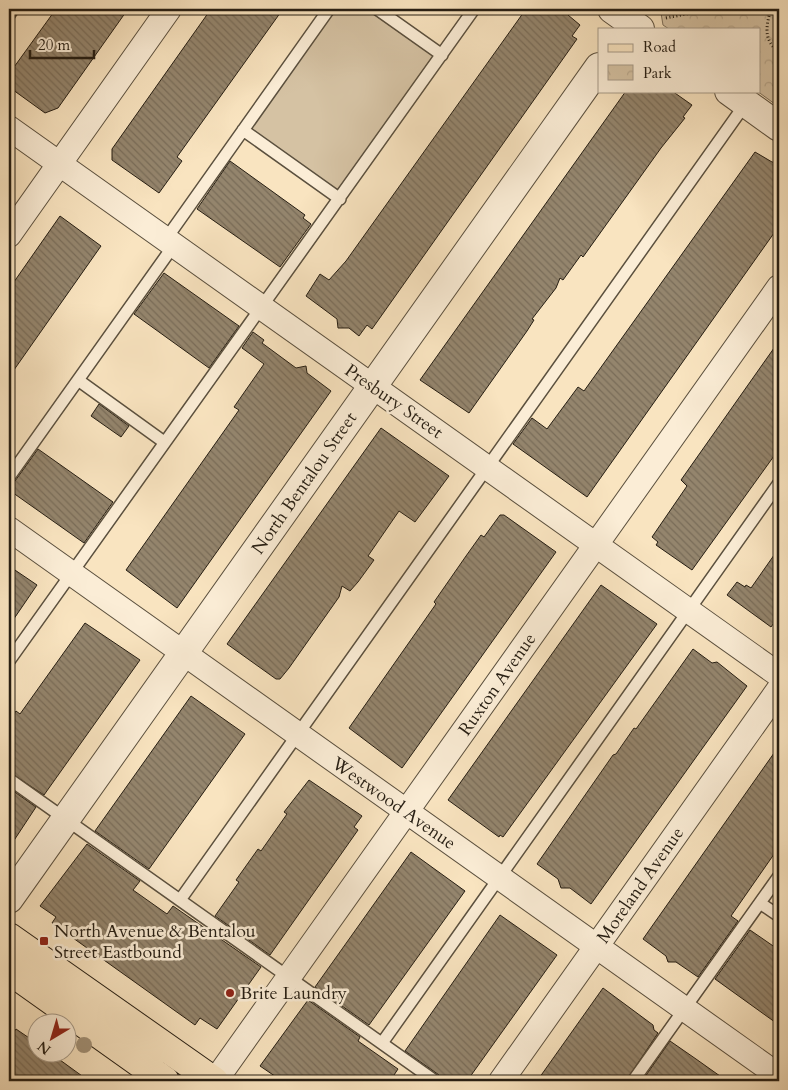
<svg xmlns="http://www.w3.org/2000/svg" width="788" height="1090" viewBox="0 0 788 1090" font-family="Cardo,serif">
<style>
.grass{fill:#d5c2a3;stroke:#7e705b}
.park{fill:url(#park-crowns);stroke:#7e705b}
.building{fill:url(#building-back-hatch);stroke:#261e13}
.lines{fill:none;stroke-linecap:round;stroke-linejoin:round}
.service-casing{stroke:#5b503e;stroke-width:14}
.minor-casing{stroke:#5b503e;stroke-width:26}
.tertiary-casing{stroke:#5b503e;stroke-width:30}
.primary-casing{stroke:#261e13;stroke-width:30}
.path{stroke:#261e13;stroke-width:3;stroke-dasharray:1 2.5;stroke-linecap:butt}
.service{stroke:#fbedd6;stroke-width:11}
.minor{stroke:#fbedd6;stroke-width:24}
.tertiary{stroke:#fbedd6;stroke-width:28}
.primary{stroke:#f9e4c0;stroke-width:28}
.tree{fill:#a29278}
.poi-dot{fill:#8f2418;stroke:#fbedd6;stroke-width:2}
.labels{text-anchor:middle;stroke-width:5;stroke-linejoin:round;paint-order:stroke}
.street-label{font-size:18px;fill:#261e13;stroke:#fbedd6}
.poi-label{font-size:18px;fill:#261e13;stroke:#fbedd6;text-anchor:start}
</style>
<defs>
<pattern id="park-crowns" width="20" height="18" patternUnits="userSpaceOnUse" patternTransform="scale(1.25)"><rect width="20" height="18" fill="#d5c2a3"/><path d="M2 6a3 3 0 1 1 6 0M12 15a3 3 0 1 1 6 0" fill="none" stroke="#b7a68b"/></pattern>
<pattern id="building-back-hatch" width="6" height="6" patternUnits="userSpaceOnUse" patternTransform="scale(1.25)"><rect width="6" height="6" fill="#94856d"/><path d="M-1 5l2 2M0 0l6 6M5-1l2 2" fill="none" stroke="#796c58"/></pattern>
</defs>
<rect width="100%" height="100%" fill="#f9e4c0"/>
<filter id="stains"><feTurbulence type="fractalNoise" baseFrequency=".004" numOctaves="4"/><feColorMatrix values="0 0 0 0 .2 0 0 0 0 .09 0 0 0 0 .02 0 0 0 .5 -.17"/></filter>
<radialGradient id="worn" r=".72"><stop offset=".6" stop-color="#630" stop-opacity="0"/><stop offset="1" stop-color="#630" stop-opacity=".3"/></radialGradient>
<path class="grass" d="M 334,9 L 366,9 L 433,56 L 337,192 L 248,129 Z"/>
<path class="park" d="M 664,9 L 779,9 L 779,107 L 757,91 L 759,91 L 759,29 L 669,29 L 663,25 L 661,13 Z"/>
<path class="building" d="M 56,9 L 128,9 L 58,108 L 45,113 L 9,87 L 9,74 Z
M 211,9 L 283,9 L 177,157 L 182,161 L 159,193 L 112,160 L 112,149 Z
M 526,9 L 566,9 L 568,15 L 580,25 L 572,36 L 577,39 L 372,329 L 367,325 L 359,336 L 349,328 L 338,328 L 337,319 L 306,296 L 320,274 L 329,280 L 346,261 Z
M 626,91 L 672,91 L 692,105 L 683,117 L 685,118 L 661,148 L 583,257 L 581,255 L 563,280 L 560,278 L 556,288 L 532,319 L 534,320 L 527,331 L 469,413 L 420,380 Z
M 755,152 L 772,162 L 779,163 L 779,226 L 587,497 L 513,444 L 532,418 L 547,429 L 578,387 L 584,391 Z
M 230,161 L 305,215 L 303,218 L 311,224 L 280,267 L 197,209 Z
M 60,216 L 101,246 L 9,377 L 9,289 Z
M 164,273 L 239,326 L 209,368 L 134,314 Z
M 253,332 L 264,340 L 262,343 L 296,368 L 306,366 L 307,373 L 331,391 L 177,608 L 126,570 L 239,410 L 234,407 L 264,364 L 242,348 Z
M 779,341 L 779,449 L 692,570 L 656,545 L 658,542 L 652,537 L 687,486 L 681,480 Z
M 99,404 L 129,426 L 121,437 L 91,416 Z
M 381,428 L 449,476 L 415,522 L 399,511 L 368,556 L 374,560 L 358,582 L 350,591 L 342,586 L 339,597 L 289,668 L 280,679 L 276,679 L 227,644 Z
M 38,449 L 113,502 L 84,543 L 9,490 L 9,484 L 15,481 Z
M 500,515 L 504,515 L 556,552 L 402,768 L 349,728 L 436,604 L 434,602 L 466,556 L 481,535 L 484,537 Z
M 779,548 L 779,616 L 771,627 L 727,595 L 737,582 L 745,587 L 746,585 L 751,588 Z
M 9,566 L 37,585 L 9,626 Z
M 601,585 L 657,624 L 503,837 L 500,835 L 499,837 L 448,800 Z
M 85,623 L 140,660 L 44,795 L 9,772 L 9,721 L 16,711 L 20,714 Z
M 693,649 L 712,663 L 717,662 L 747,686 L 591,904 L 570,888 L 561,888 L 558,879 L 537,864 L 613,755 L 616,754 L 634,728 L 636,729 Z
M 191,696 L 245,734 L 149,869 L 95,831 Z
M 779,746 L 779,847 L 731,916 L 738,921 L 698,977 L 676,962 L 668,962 L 666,956 L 643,939 Z
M 309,780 L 362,816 L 354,827 L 358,830 L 270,955 L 215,916 L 239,882 L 236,880 L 258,849 L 261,851 L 280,824 L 287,814 L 284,812 Z
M 9,788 L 36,807 L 9,848 Z
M 87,844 L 140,881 L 133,890 L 167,914 L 173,906 L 261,967 L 217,1029 L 200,1018 L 195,1025 L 52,923 L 56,917 L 40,906 Z
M 411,852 L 465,891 L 369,1025 L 315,987 Z
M 500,915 L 557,955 L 467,1081 L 444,1081 L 439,1075 L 405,1051 Z
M 750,930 L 779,950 L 779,1025 L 715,979 Z
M 603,988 L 653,1025 L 654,1030 L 658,1033 L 626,1081 L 537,1081 Z
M 308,1000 L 360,1037 L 358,1041 L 398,1069 L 390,1081 L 282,1081 L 260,1066 Z
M 16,1029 L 38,1044 L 38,1052 L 49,1052 L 89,1081 L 9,1081 L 9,1039 Z
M 670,1041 L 696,1059 L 727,1081 L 642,1081 Z"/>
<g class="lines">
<defs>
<path id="service" d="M 377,9 L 442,55
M 9,15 L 13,9
M 243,130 L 340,199
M 166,239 L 329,9
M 78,380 L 164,442
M 9,477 L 174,245
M 9,661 L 474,9
M 9,779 L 435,1081
M 180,900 L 746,103
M 760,903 L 779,916
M 382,1043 L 779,483
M 633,1081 L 779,876"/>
<path id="minor" d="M 9,128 L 779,675
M 9,235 L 169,9
M 9,529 L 779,1076
M 215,1081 L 779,287
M 501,1081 L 779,689"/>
<path id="tertiary" d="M 612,9 L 640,29
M 729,91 L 779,127
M 9,899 L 599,67"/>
<path id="primary" d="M 9,937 L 214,1081
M 9,970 L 165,1081"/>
</defs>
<use href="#service" class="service-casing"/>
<use href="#minor" class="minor-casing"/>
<use href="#tertiary" class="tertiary-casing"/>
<use href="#primary" class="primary-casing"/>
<path class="path" d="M 771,9 C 766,26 763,40 779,52
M 666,18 L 711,9"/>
<use href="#service" class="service"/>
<use href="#minor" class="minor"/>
<use href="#tertiary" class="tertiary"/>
<use href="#primary" class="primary"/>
</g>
<circle class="tree" cx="84" cy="1045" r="8"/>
<g class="poi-dot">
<rect x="39" y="936" width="10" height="10" rx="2.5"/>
<circle cx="230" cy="993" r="5"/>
</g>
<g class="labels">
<g class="street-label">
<text transform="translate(394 401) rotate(35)" y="6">Presbury Street</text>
<text transform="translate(304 483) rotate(-55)" y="6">North Bentalou Street</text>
<text transform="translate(497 684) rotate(-55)" y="6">Ruxton Avenue</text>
<text transform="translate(394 803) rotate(35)" y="6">Westwood Avenue</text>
<text transform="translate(640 885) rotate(-55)" y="6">Moreland Avenue</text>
</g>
<g class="poi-label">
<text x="54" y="937">North Avenue &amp; Bentalou<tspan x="54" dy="21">Street Eastbound</tspan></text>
<text x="240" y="999">Brite Laundry</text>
</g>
</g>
<rect width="788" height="1090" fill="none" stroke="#f9e4c0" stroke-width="30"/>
<rect x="10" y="10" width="768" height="1070" fill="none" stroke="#261e13" stroke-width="2.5"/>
<rect x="15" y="15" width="758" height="1060" fill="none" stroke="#261e13"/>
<rect x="598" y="28" width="162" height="65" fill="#fbedd6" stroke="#a69a88"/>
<rect x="608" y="44" width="25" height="8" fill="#f9e4c0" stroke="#a69a88"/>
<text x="643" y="52" font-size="15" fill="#261e13">Road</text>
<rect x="608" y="65" width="25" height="15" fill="url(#park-crowns)" stroke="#a69a88"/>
<text x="643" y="78" font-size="15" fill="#261e13">Park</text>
<g transform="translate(52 1038) rotate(218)"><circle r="24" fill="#fbedd6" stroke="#a69a88"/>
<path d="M0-4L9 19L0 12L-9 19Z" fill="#8f2418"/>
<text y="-8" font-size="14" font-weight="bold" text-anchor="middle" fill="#261e13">N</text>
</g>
<path d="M30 50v8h64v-8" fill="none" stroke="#261e13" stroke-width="2.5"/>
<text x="38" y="50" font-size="15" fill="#261e13" stroke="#fbedd6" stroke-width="4" paint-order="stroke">20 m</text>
<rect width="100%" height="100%" filter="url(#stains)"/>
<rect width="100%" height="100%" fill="url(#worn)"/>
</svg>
